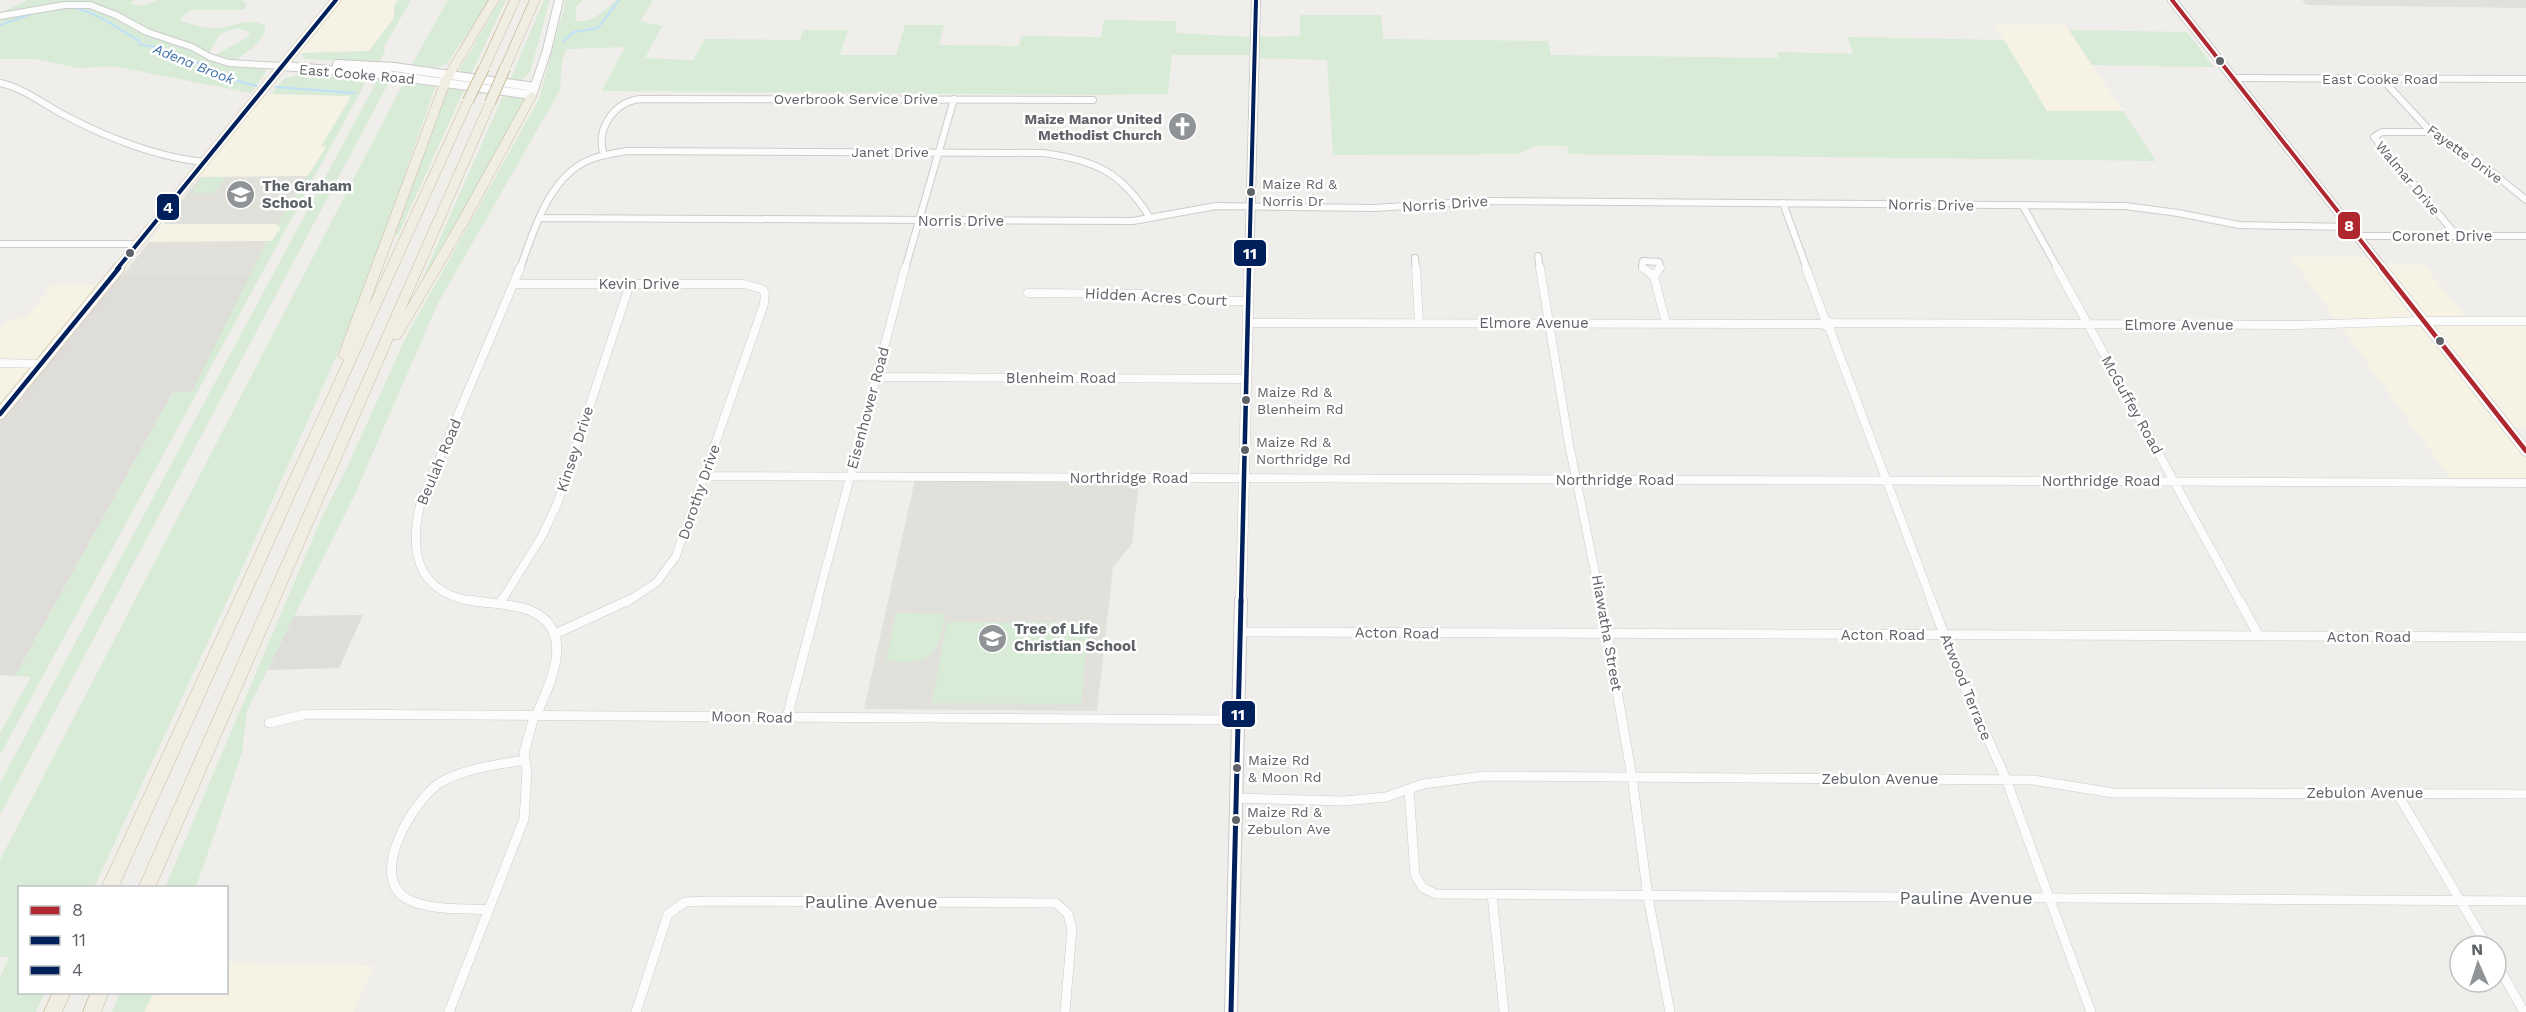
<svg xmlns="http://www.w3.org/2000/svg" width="2526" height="1012" viewBox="0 0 2526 1012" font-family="'Work Sans',sans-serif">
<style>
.commercial{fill:#f7f3e4}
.industrial{fill:#dfddda}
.education{fill:#e2e0da}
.green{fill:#d8ebd6;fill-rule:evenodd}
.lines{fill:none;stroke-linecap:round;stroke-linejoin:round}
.stream{stroke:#bfe0f9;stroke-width:2}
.street-far2-casing{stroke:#cbcccc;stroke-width:8}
.street-far1-casing{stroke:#cbcccc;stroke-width:9}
.street-casing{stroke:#cbcccc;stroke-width:10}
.secondary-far2-casing{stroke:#cacacb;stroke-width:10}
.secondary-far1-casing{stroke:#cacacb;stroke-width:11}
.secondary-casing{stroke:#cacacb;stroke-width:14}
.primary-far1-casing{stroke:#d7ceb8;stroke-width:10}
.primary-casing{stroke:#d7ceb8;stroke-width:13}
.highway-casing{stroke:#c8b996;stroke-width:1}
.street-far2{stroke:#fdfcfc;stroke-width:6}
.street-far1{stroke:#fdfcfc;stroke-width:8}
.street{stroke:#fdfcfc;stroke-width:9}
.secondary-far2{stroke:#fdfcfc;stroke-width:8}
.secondary-far1{stroke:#fdfcfc;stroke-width:10}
.secondary{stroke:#fdfcfc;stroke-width:12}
.primary-far1{stroke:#f4f2e9;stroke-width:9}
.primary{stroke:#f4f2e9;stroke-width:11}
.highway{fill:#f0ede3;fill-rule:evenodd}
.highway-bridge-casing{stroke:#c8b996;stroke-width:12;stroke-linecap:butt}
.highway-bridge{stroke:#f0ede3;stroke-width:10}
.bus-1-far1-casing{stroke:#fff;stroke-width:8}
.bus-1-casing{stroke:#fff;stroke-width:9}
.bus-2-far2-casing{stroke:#fff;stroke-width:8}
.bus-2-far1-casing{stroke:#fff;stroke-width:9}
.bus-2-casing{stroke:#fff;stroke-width:10}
.bus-3-far1-casing{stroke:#fff;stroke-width:8}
.bus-3-casing{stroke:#fff;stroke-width:9}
.bus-1-far1{stroke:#af272f;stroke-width:4}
.bus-1{stroke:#af272f;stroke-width:4.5}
.bus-2-far2{stroke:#00205b;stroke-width:4}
.bus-2-far1{stroke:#00205b;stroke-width:4.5}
.bus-2{stroke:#00205b;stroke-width:5}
.bus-3-far1{stroke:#00205b;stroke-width:4}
.bus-3{stroke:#00205b;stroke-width:4.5}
.bus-dot{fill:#5f6368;stroke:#fff;stroke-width:2}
.labels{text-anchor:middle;stroke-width:5;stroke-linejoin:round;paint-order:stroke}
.far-water-label{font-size:14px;font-style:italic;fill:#4174aa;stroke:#fff}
.far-street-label{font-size:14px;fill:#5f6368;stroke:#fff}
.far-poi-label{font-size:14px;font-weight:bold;fill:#5f6368;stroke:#fff;text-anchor:end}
.bus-label{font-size:14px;fill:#5f6368;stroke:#fff;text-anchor:start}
.poi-label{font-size:15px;font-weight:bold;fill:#5f6368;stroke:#fff;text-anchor:start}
.street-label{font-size:15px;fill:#5f6368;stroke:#fff}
.near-street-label{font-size:18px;fill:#5f6368;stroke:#fff}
.line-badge{stroke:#fff;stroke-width:2}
.badge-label{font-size:16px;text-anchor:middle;font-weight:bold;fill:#fff}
</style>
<rect width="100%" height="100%" fill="#efeeea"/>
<path class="commercial" d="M 336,0 L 398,0 L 394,5 L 394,18 L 369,51 L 293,53 Z
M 1995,25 L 2065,25 L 2123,111 L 2047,111 Z
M 271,94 L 350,96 L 322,146 L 327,146 L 309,176 L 194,177 L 258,96 Z
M 164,224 L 278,224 L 277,226 L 281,226 L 272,241 L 149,242 Z
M 2291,257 L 2374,257 L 2381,265 L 2424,265 L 2468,321 L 2520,320 L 2526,328 L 2526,428 L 2507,428 L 2526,453 L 2526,483 L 2453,482 Z
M 53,285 L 105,285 L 0,411 L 0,330 L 10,319 L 25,318 Z
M 227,963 L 373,966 L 353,1012 L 144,1012 L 154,993 L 226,992 Z"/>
<path class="industrial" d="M 122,276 L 251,276 L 192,392 L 173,392 L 15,676 L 0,675 L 0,411 L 105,285 Z
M 363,615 L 339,668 L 267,670 L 294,616 Z"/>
<path class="education" d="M 2302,0 L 2526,0 L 2526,8 L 2306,5 Z
M 309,176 L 278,224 L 164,224 L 200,177 Z
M 267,241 L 251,276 L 122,276 L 149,242 Z
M 915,480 L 1139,481 L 1132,544 L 1113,567 L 1097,711 L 864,709 Z"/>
<path class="green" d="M 28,0 L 134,0 L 131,4 L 141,6 L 158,0 L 240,0 L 246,2 L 246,8 L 243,10 L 190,10 L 182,17 L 181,21 C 192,24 208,30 219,28 C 235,26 249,16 265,26 C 267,42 241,55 230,64 L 267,70 L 251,93 L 113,66 L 78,68 L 35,59 L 0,59 L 0,13 ZM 237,28 L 249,32 L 249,36 L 210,58 L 209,53 L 220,34 Z
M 398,0 L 411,0 L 384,47 L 385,51 L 379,62 L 304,59 L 302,53 L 369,51 L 394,18 L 394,5 Z
M 448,0 L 489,0 L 447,64 L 431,69 L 412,64 Z
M 500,0 L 506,0 L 471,74 L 461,72 L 460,69 Z
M 544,0 L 550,0 L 530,72 L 523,79 L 510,80 Z
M 566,0 L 583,0 L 576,7 L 576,21 C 595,23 603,10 617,0 L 653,0 L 640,21 L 662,26 L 645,58 L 693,60 L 705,39 L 800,40 L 803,30 L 848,30 L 840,55 L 896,55 L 905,25 L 944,25 L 939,45 L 1019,46 L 1021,36 L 1101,37 L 1104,20 L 1176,21 L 1176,33 L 1251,37 L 1251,55 L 1172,55 L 1168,94 L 1099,95 L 602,91 L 625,47 L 566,49 L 562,61 L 560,90 L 437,305 L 355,494 L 247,711 L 242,753 L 196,887 L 165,888 L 321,519 L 346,470 L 406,337 L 539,99 Z
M 1300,15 L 1381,15 L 1383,39 L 1548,41 L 1551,55 L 1778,58 L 1777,52 L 1853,54 L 1848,37 L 2004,40 L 2047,111 L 2123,111 L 2156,161 L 1569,154 L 1567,146 L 1535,146 L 1519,154 L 1509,154 L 1333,155 L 1327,60 L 1259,58 L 1259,37 L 1300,36 Z
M 2069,30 L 2187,32 L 2214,67 L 2092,65 Z
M 300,74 L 368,78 L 0,755 L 0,733 L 31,677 L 15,676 L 173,392 L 192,392 L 267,241 L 272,241 L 281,227 L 276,226 L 326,147 L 321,146 L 350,99 L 349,96 L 271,94 L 284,79 Z
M 378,79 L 390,80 L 0,815 L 0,783 Z
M 404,82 L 435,87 L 367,284 L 343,341 L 240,573 L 94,887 L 20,888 L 20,992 L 45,993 L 36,1012 L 0,1012 L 0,978 L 9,957 L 0,957 L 0,860 Z
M 447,88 L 464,90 L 398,235 L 394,235 Z
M 503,96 L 526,99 L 423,283 L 420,284 Z
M 203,177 L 226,177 L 214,193 L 191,193 Z
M 896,613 L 944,614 C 943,654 926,667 886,660 Z
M 947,622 L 1089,623 L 1081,704 L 932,703 Z
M 120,993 L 120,992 L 154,993 L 144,1012 L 112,1012 Z"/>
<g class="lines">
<path class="stream" d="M 0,25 C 23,18 50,4 74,8 C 97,12 118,29 138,40 L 141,45 C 182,47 216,78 257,86
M 563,41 L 574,32 L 598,28 L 619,0
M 276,87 L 354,93"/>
<defs>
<path id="street-far2" d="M 0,16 L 65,5 L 90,5 L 116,15 L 147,32 L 192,47 L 210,57 L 229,63 L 283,66
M 2234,78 L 2526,79
M 2382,79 L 2431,132 L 2492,172 L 2526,200
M 0,83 C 27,89 45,106 70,118 C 108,138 163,159 206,162
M 2431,132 L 2382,132 L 2374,137 L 2457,236
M 604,155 C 595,129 614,102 640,99 L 1093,100
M 1783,203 L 1807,269
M 2023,206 L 2058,269
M 541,218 L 1133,221 L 1216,206 L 1375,208 L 1481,201 L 2125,206 L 2178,213 L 2239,225 L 2350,227
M 2358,236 L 2526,236
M 0,244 L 139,244
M 1538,256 L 1540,269
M 1415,258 L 1416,269
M 520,269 C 532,235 546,187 578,166 C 592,156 611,154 627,151 L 1043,153 C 1095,160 1122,172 1150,218
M 905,269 L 954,99
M 1645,269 L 1642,267 L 1643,261 L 1659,262 L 1660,269"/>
<path id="street-far1" d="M 1416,268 L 1419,323
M 1540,268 L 1569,444 L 1601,602
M 1643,268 L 1654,276
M 1806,268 L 1825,320
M 2057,268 L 2240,602
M 1654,276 L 1666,323
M 1654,276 L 1660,268
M 515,284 L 744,284 L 762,289 L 765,293 L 764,304 L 676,556 L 657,582 L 627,602
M 1028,293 L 1144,294 L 1192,301 L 1248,301
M 1825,320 L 1833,323 L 1829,327 L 1822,324 Z
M 1247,323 L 1822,324
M 1833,323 L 2298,325 L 2421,321 L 2526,321
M 1829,327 L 1932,602
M 0,363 L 43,364
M 877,377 L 1245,379
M 704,476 L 2526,483
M 478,602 C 420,595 408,557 420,505 L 520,268
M 501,602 L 542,536 L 558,502 L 630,284
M 817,602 L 905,268"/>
<path id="street" d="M 469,600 C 489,604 510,603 529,610 C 578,630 550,683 536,716
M 1601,600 L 1632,777 L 1648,897 L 1670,1012
M 1931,600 L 1959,674 L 2006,779 L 2091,1012
M 2239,600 L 2259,636
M 500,604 L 502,600
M 1240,632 L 2526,637
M 555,634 L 629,600
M 787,717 L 818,600
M 269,723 L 307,714 L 1237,720
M 1409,789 L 1415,875 L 1423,888 L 1436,894 L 2526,901
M 2397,793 L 2487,946
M 1235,798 L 1344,801 L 1386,797 L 1423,784 L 1485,776 L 2033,780 L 2113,793 L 2526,794
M 1492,895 L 1504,1012
M 489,910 C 463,908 431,911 407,899 C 367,876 414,799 441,782 C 466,768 497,765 525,760
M 2496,962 L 2524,1012
M 449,1012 L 524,819 L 527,772 L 524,753 L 534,716
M 636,1012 L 668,914 L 685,902 L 710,901 L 1056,903 L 1068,914 L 1072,929 L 1065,1012"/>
<path id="secondary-far2" d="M 2172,0 L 2383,269
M 337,64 L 394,67 L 535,87
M 283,66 L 388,75 L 532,95 L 547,50 L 559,0
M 1249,269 L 1256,0"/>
<path id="secondary-far1" d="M 2382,268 L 2526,451
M 1241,602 L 1249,268"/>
<path id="secondary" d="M 1231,1012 L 1241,600"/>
<path id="primary-far1" d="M 117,269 L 336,0"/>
<path id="primary" d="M 0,414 L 119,268"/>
<path id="highway" d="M 489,0 L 499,0 L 451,80 L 368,307 L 463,101 L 468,98 L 473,101 L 118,888 L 101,888 L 344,360 L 338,356 L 441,80 Z
M 510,0 L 520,0 L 489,68 L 487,70 L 481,70 L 479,68 Z
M 530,0 L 540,0 L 510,68 L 508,70 L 502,70 L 500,68 Z
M 532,92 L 537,95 L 467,225 L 400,339 L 393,339 L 155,888 L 138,888 L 485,103 L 490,100 L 495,103 L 405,310 L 455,225 L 527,95 Z
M 53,992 L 71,992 L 62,1012 L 44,1012 Z
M 91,992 L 109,992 L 101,1012 L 83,1012 Z"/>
</defs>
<use href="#street-far2" class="street-far2-casing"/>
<use href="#street-far1" class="street-far1-casing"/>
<use href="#street" class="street-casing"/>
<use href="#secondary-far2" class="secondary-far2-casing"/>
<use href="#secondary-far1" class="secondary-far1-casing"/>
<use href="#secondary" class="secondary-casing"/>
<use href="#primary-far1" class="primary-far1-casing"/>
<use href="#primary" class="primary-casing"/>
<use href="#highway" class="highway-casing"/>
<use href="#street-far2" class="street-far2"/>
<use href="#street-far1" class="street-far1"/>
<use href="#street" class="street"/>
<use href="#secondary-far2" class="secondary-far2"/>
<use href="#secondary-far1" class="secondary-far1"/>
<use href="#secondary" class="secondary"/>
<use href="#primary-far1" class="primary-far1"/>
<use href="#primary" class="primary"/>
<use href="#highway" class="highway"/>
<defs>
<path id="highway-bridge" d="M 468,101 L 484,68
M 490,103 L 505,68"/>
</defs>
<use href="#highway-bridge" class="highway-bridge-casing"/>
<use href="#highway-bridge" class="highway-bridge"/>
<defs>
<path id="bus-1-far1" d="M 2172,0 L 2383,269"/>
<path id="bus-1" d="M 2382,268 L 2526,451"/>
<path id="bus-2-far2" d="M 1249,269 L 1256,0"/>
<path id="bus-2-far1" d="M 1241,602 L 1249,268"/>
<path id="bus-2" d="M 1231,1012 L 1241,600"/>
<path id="bus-3-far1" d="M 117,269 L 336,0"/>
<path id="bus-3" d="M 0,414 L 119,268"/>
</defs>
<use href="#bus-1-far1" class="bus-1-far1-casing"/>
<use href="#bus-1" class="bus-1-casing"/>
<use href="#bus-2-far2" class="bus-2-far2-casing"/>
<use href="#bus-2-far1" class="bus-2-far1-casing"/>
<use href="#bus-2" class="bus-2-casing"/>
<use href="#bus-3-far1" class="bus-3-far1-casing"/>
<use href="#bus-3" class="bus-3-casing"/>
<use href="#bus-1-far1" class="bus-1-far1"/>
<use href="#bus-1" class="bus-1"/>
<use href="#bus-2-far2" class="bus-2-far2"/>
<use href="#bus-2-far1" class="bus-2-far1"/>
<use href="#bus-2" class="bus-2"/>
<use href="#bus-3-far1" class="bus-3-far1"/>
<use href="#bus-3" class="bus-3"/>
</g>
<defs>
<symbol id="church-disc" viewBox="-11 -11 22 22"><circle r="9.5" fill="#919496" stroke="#fff"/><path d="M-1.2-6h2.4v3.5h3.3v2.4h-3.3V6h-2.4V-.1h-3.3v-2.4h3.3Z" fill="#fff"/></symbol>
<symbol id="school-disc" viewBox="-11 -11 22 22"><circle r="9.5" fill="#919496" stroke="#fff"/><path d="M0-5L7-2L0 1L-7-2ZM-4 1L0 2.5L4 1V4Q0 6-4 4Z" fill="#fff"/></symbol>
</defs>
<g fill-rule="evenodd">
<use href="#church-disc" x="1166" y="110" width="33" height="33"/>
<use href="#school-disc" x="224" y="178" width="33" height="33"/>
<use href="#school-disc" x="976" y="622" width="33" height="33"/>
</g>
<g class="bus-dot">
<circle cx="2220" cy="61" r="5"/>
<circle cx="1251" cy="192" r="5"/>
<circle cx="130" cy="253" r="5"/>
<circle cx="2440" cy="341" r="5"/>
<circle cx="1246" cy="400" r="5"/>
<circle cx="1245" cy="450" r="5"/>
<circle cx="1237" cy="768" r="5"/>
<circle cx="1236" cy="820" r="5"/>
</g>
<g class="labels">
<g class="far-water-label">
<text transform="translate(194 64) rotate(22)" y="5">Adena Brook</text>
</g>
<g class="far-street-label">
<text transform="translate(357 74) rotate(5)" y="5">East Cooke Road</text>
<text x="2380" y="84">East Cooke Road</text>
<text x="856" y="104">Overbrook Service Drive</text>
<text x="890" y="157">Janet Drive</text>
<text transform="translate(2465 154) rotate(36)" y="5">Fayette Drive</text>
<text transform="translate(2408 178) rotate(50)" y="5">Walmar Drive</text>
</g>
<g class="far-poi-label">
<text x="1162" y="124">Maize Manor United<tspan x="1162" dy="16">Methodist Church</tspan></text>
</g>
<g class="bus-label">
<text x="1262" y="189">Maize Rd &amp;<tspan x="1262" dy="17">Norris Dr</tspan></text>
<text x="1257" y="397">Maize Rd &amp;<tspan x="1257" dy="17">Blenheim Rd</tspan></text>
<text x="1256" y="447">Maize Rd &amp;<tspan x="1256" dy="17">Northridge Rd</tspan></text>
<text x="1248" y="765">Maize Rd<tspan x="1248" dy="17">&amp; Moon Rd</tspan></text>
<text x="1247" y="817">Maize Rd &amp;<tspan x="1247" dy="17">Zebulon Ave</tspan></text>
</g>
<g class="poi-label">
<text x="262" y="191">The Graham<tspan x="262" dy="17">School</tspan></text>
<text x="1014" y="634">Tree of Life<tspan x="1014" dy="17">Christian School</tspan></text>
</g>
<g class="street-label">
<text transform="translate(1445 204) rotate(-4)" y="5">Norris Drive</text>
<text transform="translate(1931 205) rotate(1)" y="5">Norris Drive</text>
<text x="961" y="226">Norris Drive</text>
<text x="2442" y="241">Coronet Drive</text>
<text x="639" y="289">Kevin Drive</text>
<text transform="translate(1156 297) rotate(3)" y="5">Hidden Acres Court</text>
<text x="1534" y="328">Elmore Avenue</text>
<text x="2179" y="330">Elmore Avenue</text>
<text x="1061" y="383">Blenheim Road</text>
<text transform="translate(2132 405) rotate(61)" y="5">McGuffey Road</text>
<text transform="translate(868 408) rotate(-75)" y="5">Eisenhower Road</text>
<text transform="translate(575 449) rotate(-72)" y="5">Kinsey Drive</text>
<text transform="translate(439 462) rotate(-67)" y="5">Beulah Road</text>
<text x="1129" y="483">Northridge Road</text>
<text x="1615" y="485">Northridge Road</text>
<text x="2101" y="486">Northridge Road</text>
<text transform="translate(699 492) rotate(-71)" y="5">Dorothy Drive</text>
<text transform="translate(1397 633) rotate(1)" y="5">Acton Road</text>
<text transform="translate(1607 633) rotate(80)" y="5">Hiawatha Street</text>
<text x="1883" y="640">Acton Road</text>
<text x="2369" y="642">Acton Road</text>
<text transform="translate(1966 687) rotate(68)" y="5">Atwood Terrace</text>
<text transform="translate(752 717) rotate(1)" y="5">Moon Road</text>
<text x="1880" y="784">Zebulon Avenue</text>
<text x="2365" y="798">Zebulon Avenue</text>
</g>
<g class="near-street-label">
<text x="1966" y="904">Pauline Avenue</text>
<text x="871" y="908">Pauline Avenue</text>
</g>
</g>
<g class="line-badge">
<rect x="156" y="193" width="24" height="28" rx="6" fill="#00205b"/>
<rect x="2337" y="211" width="24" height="29" rx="6" fill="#af272f"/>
<rect x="1233" y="239" width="34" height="28" rx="6" fill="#00205b"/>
<rect x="1221" y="700" width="35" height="28" rx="6" fill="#00205b"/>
</g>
<g class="badge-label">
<text x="168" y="213">4</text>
<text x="2349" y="231">8</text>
<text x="1250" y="259">11</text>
<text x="1238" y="720">11</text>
</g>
<rect x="18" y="886" width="210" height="108" fill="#ffffff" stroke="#bfc1c3" stroke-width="1.5"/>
<rect x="30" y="906" width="30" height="9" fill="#af272f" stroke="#bfc1c3" stroke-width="1.5"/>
<text x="72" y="916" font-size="18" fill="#5f6368">8</text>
<rect x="30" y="936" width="30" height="9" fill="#00205b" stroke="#bfc1c3" stroke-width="1.5"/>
<text x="72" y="946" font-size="18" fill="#5f6368">11</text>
<rect x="30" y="966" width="30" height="9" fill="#00205b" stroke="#bfc1c3" stroke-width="1.5"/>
<text x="72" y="976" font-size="18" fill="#5f6368">4</text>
<g transform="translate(2478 964) rotate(357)"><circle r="28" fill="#ffffff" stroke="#bfc1c3" stroke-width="1.5"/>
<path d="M0-4.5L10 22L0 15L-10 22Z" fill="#919496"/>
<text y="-9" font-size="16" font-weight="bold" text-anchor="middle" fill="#5f6368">N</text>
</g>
</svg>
